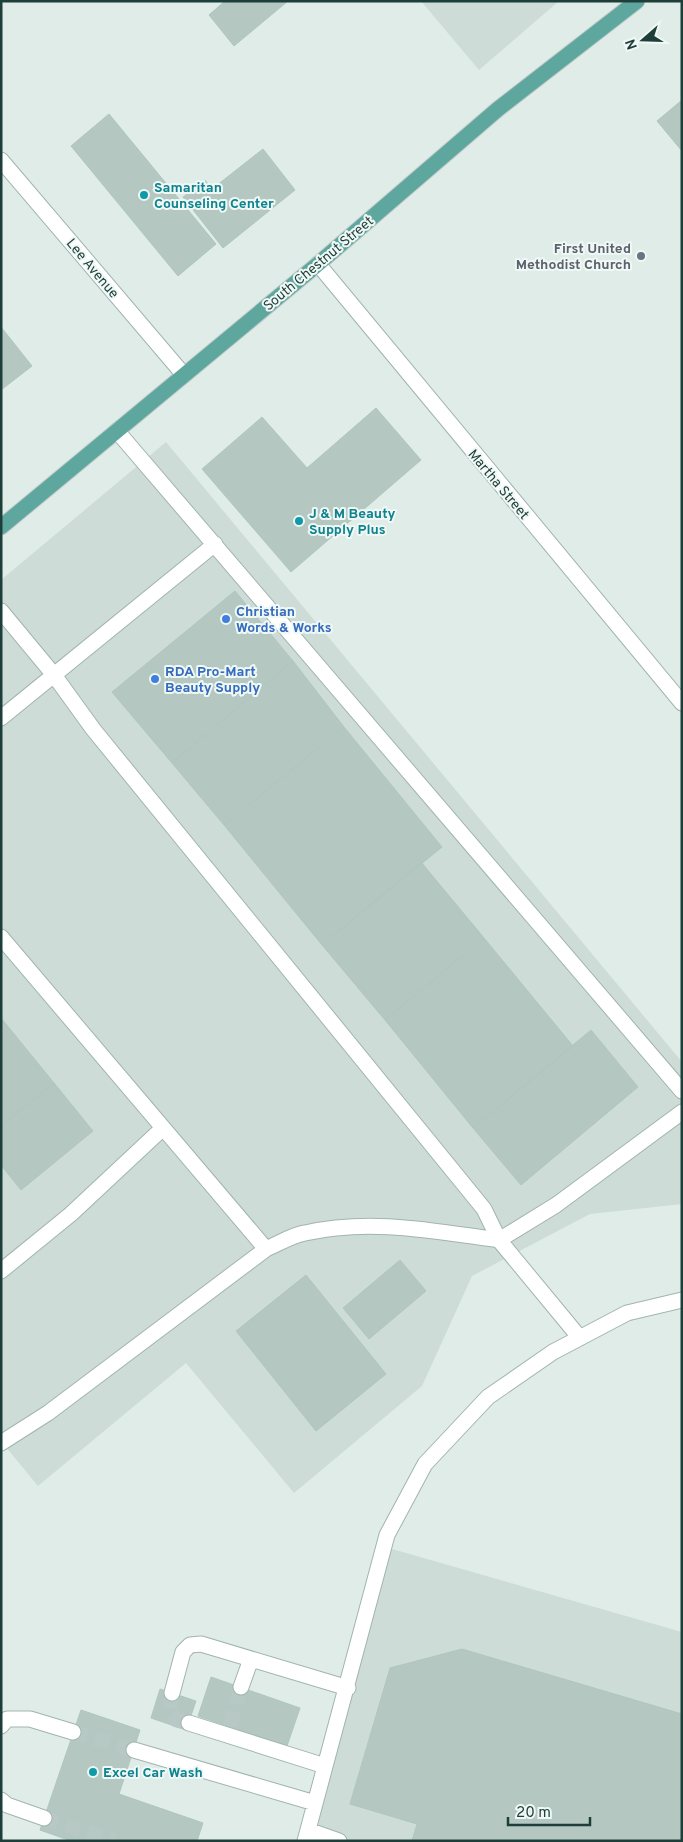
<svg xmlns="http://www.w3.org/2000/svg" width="683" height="1842" viewBox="0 0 683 1842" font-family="Overpass,sans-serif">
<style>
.built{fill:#cddcd7}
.building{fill:#b4c7c1;stroke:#b0c6c0}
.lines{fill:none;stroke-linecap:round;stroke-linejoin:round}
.minor-tunnel{stroke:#b8c9c5;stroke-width:15;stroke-dasharray:15 8;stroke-linecap:butt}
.minor-casing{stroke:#a1b4b0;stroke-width:17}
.major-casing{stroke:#c0c9c8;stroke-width:17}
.minor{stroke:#fff;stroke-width:15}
.major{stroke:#5ea79e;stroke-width:15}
.culture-dot{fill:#0f9aa8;stroke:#f0f8f5;stroke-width:2}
.worship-dot{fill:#6b7280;stroke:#f0f8f5;stroke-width:2}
.shop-dot{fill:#3f7fe0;stroke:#f0f8f5;stroke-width:2}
.labels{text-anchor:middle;stroke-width:4;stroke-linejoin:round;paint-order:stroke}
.culture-label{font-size:14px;font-weight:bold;fill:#0d838f;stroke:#f0f8f5;text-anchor:start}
.worship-label{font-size:14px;font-weight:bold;fill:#5b616d;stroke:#f0f8f5;text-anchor:end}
.street-label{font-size:14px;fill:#1e3e3a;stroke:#f0f8f5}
.shop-label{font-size:14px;font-weight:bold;fill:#366cbe;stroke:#f0f8f5;text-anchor:start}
</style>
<rect width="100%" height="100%" fill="#dfece8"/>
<path class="built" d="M 421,1 L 559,1 L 479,70 Z
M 166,442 L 682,1062 L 682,1204 L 590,1214 L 472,1276 L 422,1386 L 294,1493 L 186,1363 L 38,1486 L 1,1441 L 1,580 Z
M 378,1545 L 682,1632 L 682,1841 L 297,1841 Z"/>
<path class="building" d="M 225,1 L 288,1 L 234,46 L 209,15 Z
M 682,100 L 682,151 L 657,121 Z
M 109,114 L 216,244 L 178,276 L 71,146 Z
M 263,149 L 295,190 L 223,248 L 183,197 L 205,180 L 212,189 Z
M 1,327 L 32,366 L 1,390 Z
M 376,408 L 421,460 L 291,572 L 202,469 L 262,417 L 307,468 Z
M 235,591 L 293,661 L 172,763 L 112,692 Z
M 293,661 L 344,727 L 224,825 L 172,763 Z
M 344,727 L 442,847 L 322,945 L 224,825 Z
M 421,862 L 484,938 L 385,1020 L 322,945 Z
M 484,938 L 573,1046 L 473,1128 L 385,1020 Z
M 1,1018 L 54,1083 L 1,1126 Z
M 591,1030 L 638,1087 L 521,1185 L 473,1128 Z
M 54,1083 L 93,1131 L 21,1190 L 1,1165 L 1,1126 Z
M 400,1260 L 426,1291 L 369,1339 L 343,1308 Z
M 306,1275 L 386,1374 L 316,1431 L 236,1331 Z
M 462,1649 L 682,1714 L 682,1841 L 412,1841 L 417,1824 L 350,1804 L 390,1668 Z
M 211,1677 L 300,1708 L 287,1746 L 198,1716 Z
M 160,1689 L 196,1701 L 186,1730 L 151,1718 Z
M 81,1710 L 140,1730 L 119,1794 L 203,1823 L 197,1841 L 71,1841 L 40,1830 Z"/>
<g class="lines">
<path class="minor-tunnel" d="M 172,1693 L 169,1713 L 177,1720 L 189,1723
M 230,1726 L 241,1687
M 73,1732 L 134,1750
M 44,1818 L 115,1841"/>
<defs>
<path id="minor" d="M 1,160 L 184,375
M 318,264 L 682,703
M 117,431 L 682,1091
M 1,611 L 54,675 L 93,729 L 484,1209 L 499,1240 L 556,1205 L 682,1112
M 1,718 L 215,544
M 1,937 L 266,1249
M 1,1271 L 71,1214 L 163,1128
M 1,1443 L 48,1413 L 266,1249 C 278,1244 292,1235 305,1233 C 370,1218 433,1231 499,1240 L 580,1338
M 241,1687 L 251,1659
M 172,1693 L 183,1652 L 190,1645 L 201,1644 L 348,1688
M 189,1723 L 325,1766
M 1,1726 L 7,1719 L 30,1719 L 73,1732
M 134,1750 L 315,1803
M 1,1800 L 7,1805 L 44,1818
M 308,1830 L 339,1841
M 305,1841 L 387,1535 L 425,1464 L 488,1397 L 553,1352 L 627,1313 L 682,1300"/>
<path id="major" d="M 1,527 L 318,264 L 498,109 L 637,1"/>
</defs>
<use href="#minor" class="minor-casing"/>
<use href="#major" class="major-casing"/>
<use href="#minor" class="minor"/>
<use href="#major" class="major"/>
</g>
<g class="culture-dot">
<circle cx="144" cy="195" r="5"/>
<circle cx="299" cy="521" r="5"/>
<circle cx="93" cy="1772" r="5"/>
</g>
<circle class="worship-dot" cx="641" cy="256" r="5"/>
<g class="shop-dot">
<circle cx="226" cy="619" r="5"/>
<circle cx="155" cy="679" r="5"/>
</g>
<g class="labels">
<g class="culture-label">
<text x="154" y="192">Samaritan<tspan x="154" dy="16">Counseling Center</tspan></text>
<text x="309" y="518">J &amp; M Beauty<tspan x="309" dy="16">Supply Plus</tspan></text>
<text x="103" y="1777">Excel Car Wash</text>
</g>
<g class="worship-label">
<text x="631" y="253">First United<tspan x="631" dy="16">Methodist Church</tspan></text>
</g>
<g class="street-label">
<text transform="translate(318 263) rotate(-40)" y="5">South Chestnut Street</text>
<text transform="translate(93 268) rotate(50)" y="5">Lee Avenue</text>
<text transform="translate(499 484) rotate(50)" y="5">Martha Street</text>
</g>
<g class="shop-label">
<text x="236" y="616">Christian<tspan x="236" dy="16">Words &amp; Works</tspan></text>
<text x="165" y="676">RDA Pro-Mart<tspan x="165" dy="16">Beauty Supply</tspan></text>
</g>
</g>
<rect width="683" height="1842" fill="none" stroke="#1e3e3a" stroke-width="5"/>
<g transform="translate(643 40) rotate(250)" stroke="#f0f8f5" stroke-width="4" paint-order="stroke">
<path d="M0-4L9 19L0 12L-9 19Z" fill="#1e3e3a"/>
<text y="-8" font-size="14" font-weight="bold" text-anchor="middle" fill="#1e3e3a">N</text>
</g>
<path d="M508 1817v8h82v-8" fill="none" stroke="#1e3e3a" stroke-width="2.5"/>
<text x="516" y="1817" font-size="15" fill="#1e3e3a" stroke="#f0f8f5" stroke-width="4" paint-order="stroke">20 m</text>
</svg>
